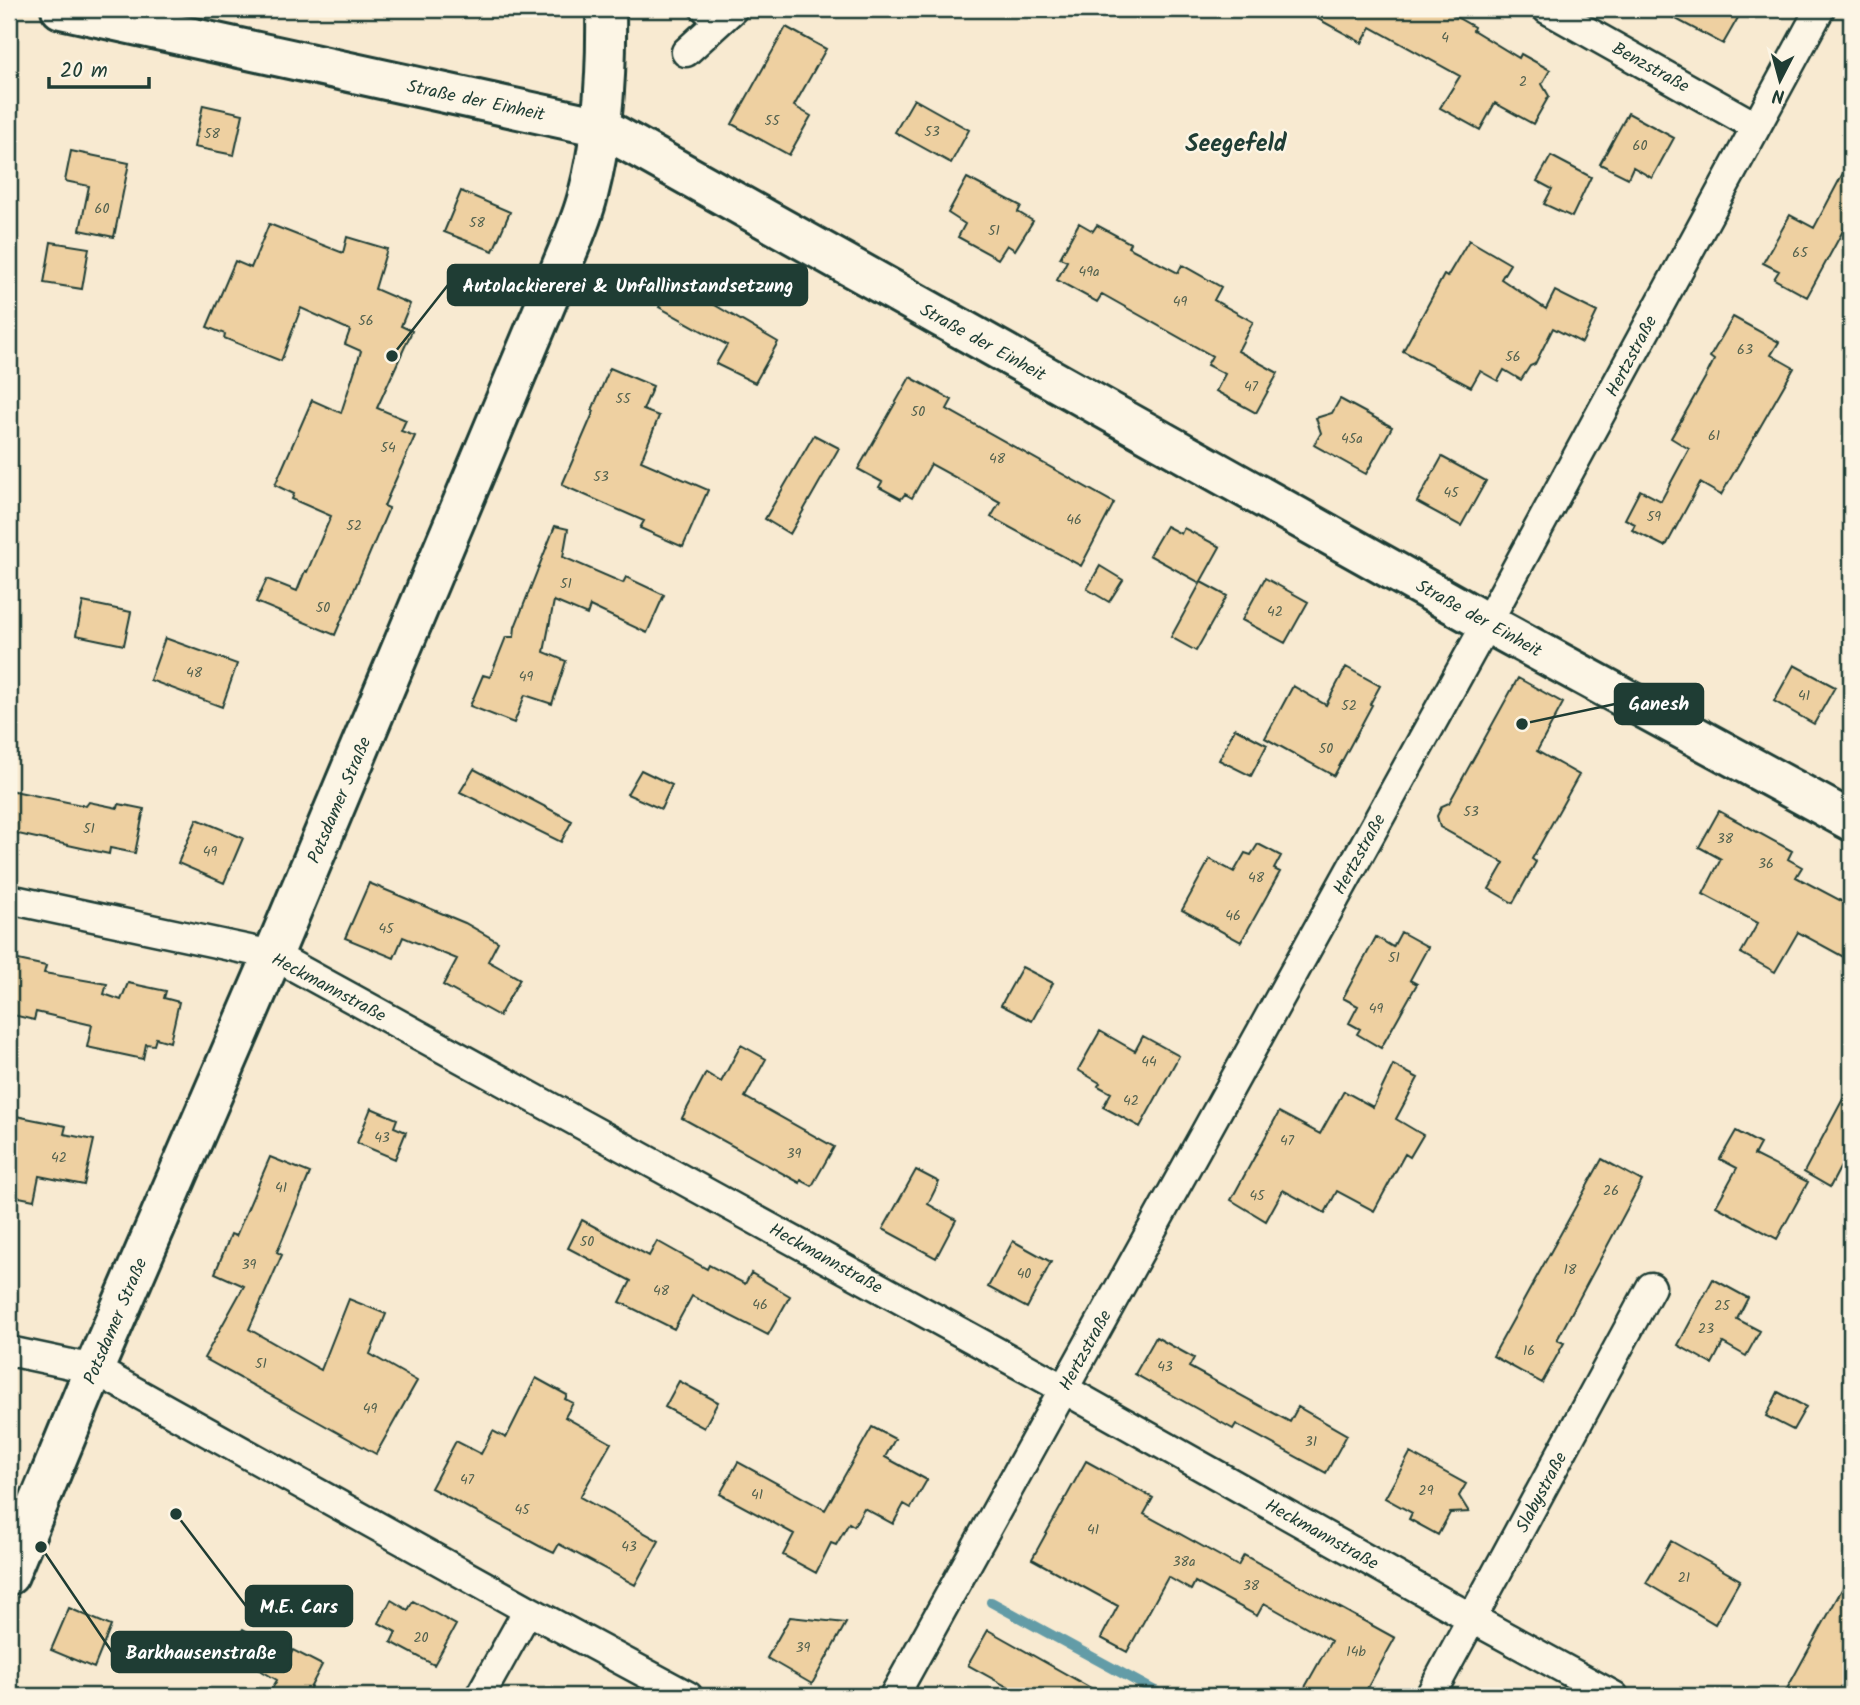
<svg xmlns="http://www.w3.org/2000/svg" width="1860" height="1705" viewBox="0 0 1860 1705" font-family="Kalam,sans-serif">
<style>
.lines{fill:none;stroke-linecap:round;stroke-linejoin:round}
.stream{stroke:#649ca7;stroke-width:10}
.building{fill:#eed0a1;stroke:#1f3d34;stroke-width:2}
.lane-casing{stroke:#1f3d34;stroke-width:19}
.street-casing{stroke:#1f3d34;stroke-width:33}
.secondary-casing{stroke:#1f3d34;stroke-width:44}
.lane{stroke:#fcf5e5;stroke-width:14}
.street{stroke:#fcf5e5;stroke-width:28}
.secondary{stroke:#fcf5e5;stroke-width:38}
.labels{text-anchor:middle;stroke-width:5;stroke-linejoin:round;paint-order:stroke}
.number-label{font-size:14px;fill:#53624f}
.street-label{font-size:18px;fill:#1f3d34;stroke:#fcf5e5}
.district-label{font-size:24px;font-weight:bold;fill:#1f3d34;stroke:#fcf5e5}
.leader{fill:none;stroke:#1f3d34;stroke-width:2.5}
.callout-dot{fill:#1f3d34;stroke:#fcf5e5;stroke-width:2.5}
.callout{fill:#1f3d34;stroke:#1f3d34;stroke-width:2.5}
.callout-label{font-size:19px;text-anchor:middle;font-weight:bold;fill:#fff}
</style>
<rect width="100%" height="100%" fill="#f8ead1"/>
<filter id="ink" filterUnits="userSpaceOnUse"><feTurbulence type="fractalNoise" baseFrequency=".0143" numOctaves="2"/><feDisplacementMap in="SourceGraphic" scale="14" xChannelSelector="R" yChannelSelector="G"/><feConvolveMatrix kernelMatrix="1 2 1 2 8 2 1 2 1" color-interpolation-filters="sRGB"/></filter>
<g filter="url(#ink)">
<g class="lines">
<path class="stream" d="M 991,1602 L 1164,1696"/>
</g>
<path class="building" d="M 1300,9 L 1442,9 L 1474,27 L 1473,30 L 1519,58 L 1521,54 L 1550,70 L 1542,84 L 1549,96 L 1533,124 L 1495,103 L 1480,130 L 1440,108 L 1460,76 L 1371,27 L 1362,43 Z
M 1657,9 L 1743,9 L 1723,44 Z
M 786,27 L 826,49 L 794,106 L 811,116 L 789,155 L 732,124 Z
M 914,99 L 969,130 L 951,163 L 895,132 Z
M 203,105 L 243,114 L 234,155 L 194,147 Z
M 1628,113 L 1674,138 L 1652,178 L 1633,167 L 1628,178 L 1600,164 Z
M 71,151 L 129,163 L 114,237 L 80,230 L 89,186 L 65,181 Z
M 1551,156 L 1591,177 L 1572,217 L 1544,204 L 1552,189 L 1537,181 Z
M 1851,158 L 1851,216 L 1807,297 L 1774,279 L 1779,271 L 1763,263 L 1790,215 L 1814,228 Z
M 967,178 L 1021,206 L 1018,212 L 1033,221 L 1015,250 L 1007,245 L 998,259 L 958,237 L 965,224 L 948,213 Z
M 461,191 L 510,212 L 493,251 L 444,232 Z
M 1079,223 L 1093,231 L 1097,225 L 1130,243 L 1128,247 L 1178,273 L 1182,265 L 1221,287 L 1214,300 L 1253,322 L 1238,351 L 1278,373 L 1256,413 L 1216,391 L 1225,374 L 1207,365 L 1212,356 L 1102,294 L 1097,302 L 1057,280 L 1067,261 L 1060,258 Z
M 269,224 L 343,253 L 347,237 L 387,249 L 375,289 L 410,304 L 401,326 L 412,331 L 377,408 L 406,420 L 401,431 L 415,436 L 384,506 L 389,508 L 335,635 L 256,602 L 267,579 L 297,591 L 305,571 L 307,572 L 331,516 L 292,499 L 294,494 L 275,485 L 312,400 L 341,413 L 361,351 L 345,344 L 350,330 L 301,308 L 281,361 L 224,338 L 225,334 L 207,327 L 235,261 L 251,268 Z
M 1469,240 L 1510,264 L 1501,279 L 1546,309 L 1555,291 L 1597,312 L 1582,343 L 1553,328 L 1535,364 L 1530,366 L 1521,380 L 1504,370 L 1498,381 L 1480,371 L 1471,387 L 1403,351 L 1444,275 L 1447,277 Z
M 51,242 L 89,248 L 82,289 L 44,283 Z
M 680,270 L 719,293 L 713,304 L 778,342 L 755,383 L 716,364 L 727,345 L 659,307 Z
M 1733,317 L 1779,342 L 1771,355 L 1794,368 L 1721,495 L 1700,483 L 1667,544 L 1664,546 L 1632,530 L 1635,524 L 1625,519 L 1640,490 L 1661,501 L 1689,449 L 1671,438 L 1705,378 L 1714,360 L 1710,357 Z
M 610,368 L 653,386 L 643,410 L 659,416 L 641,461 L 708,490 L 683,547 L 640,528 L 644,521 L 562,485 L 594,411 L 592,410 Z
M 910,377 L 952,400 L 947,409 L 1114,503 L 1081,566 L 991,517 L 1000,502 L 931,464 L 912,498 L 905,494 L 901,499 L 879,487 L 882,482 L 858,469 Z
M 1340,399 L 1392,427 L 1366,474 L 1314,445 L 1321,433 L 1316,418 L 1332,413 Z
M 814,435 L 839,448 L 790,534 L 765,519 Z
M 1442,457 L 1486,481 L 1461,526 L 1417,502 Z
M 555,526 L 568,529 L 563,557 L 623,583 L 626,577 L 664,595 L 647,633 L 590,606 L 587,615 L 554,601 L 544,652 L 566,661 L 552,704 L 525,695 L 514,723 L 470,706 L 483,675 L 490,677 L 506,637 L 514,637 L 515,627 Z
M 1166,526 L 1181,534 L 1184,528 L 1220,547 L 1200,583 L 1149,555 Z
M 1100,566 L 1123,580 L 1109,602 L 1087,589 Z
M 1265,578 L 1308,602 L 1285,643 L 1242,620 Z
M 1201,582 L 1227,596 L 1196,651 L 1171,637 Z
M 83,602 L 131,612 L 124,645 L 76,635 Z
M 165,638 L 237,664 L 222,707 L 150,680 Z
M 1794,665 L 1835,687 L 1814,724 L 1774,701 Z
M 1346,667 L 1380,686 L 1370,704 L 1372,705 L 1334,776 L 1265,738 L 1293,686 L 1326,705 Z
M 1518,678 L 1563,703 L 1537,751 L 1579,775 L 1532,859 L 1536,862 L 1513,903 L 1489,889 L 1504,863 L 1440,827 L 1437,816 L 1442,806 L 1449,803 Z
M 1235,728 L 1267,745 L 1251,776 L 1219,760 Z
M 474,769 L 572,821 L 561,842 L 460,792 Z
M 641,770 L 672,785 L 661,809 L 627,794 Z
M 9,790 L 86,806 L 89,802 L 118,808 L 119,804 L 144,809 L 135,853 L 110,848 L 109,854 L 9,832 Z
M 1719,811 L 1792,851 L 1788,859 L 1802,867 L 1796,877 L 1851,906 L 1851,961 L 1798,932 L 1775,972 L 1741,953 L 1758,923 L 1703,894 L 1721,859 L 1699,847 Z
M 197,819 L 243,838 L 224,883 L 178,863 Z
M 1258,844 L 1281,856 L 1274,869 L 1280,872 L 1241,942 L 1182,910 L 1210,859 L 1234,872 L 1245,853 L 1251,855 Z
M 369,883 L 465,923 L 498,942 L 488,961 L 520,979 L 499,1016 L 443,985 L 457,959 L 403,937 L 394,958 L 345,938 Z
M 1401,932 L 1428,947 L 1410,980 L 1417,984 L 1381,1048 L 1357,1034 L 1360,1029 L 1349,1023 L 1358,1006 L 1343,998 L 1376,937 L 1393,947 Z
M 9,958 L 46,966 L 44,973 L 107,984 L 104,994 L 121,1000 L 128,983 L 166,991 L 164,998 L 179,1002 L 170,1042 L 156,1038 L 154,1045 L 146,1044 L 143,1059 L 87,1047 L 92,1025 L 36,1012 L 34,1020 L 9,1014 Z
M 1022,967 L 1053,983 L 1032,1021 L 1001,1005 Z
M 1100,1031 L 1135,1051 L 1143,1036 L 1179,1056 L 1140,1127 L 1103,1107 L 1111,1093 L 1098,1086 L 1100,1083 L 1078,1070 Z
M 741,1045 L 766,1059 L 745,1097 L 834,1147 L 812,1186 L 801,1180 L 800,1183 L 682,1118 L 706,1073 L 721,1082 Z
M 1393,1065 L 1418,1078 L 1396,1119 L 1423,1135 L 1410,1157 L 1405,1154 L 1374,1211 L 1337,1191 L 1325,1213 L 1283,1190 L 1266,1221 L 1231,1200 L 1279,1112 L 1320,1134 L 1344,1091 L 1373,1107 Z
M 1851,1084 L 1851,1147 L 1830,1187 L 1804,1172 Z
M 371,1108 L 397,1119 L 394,1127 L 406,1132 L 395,1159 L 357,1143 Z
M 16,1116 L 66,1126 L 64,1134 L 94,1140 L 84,1185 L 39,1176 L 34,1200 L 9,1195 L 9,1152 Z
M 1736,1131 L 1760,1144 L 1754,1155 L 1808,1182 L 1777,1239 L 1716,1206 L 1737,1168 L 1720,1159 Z
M 270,1157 L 310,1173 L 277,1252 L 282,1255 L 249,1329 L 321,1370 L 349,1299 L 386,1314 L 370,1354 L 417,1381 L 376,1454 L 204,1358 L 244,1286 L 215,1273 L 231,1234 L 236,1236 Z
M 1602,1159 L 1642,1181 L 1557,1340 L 1564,1343 L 1542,1383 L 1493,1356 Z
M 916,1170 L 939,1182 L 928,1204 L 956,1220 L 936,1258 L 883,1229 Z
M 582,1220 L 649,1256 L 657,1241 L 707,1269 L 709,1265 L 745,1284 L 751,1273 L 790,1296 L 768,1335 L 692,1296 L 674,1329 L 620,1302 L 631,1281 L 568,1248 Z
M 1013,1241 L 1051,1262 L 1027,1308 L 988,1287 Z
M 1713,1279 L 1748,1298 L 1737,1319 L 1760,1331 L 1746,1356 L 1723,1343 L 1712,1364 L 1678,1345 Z
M 1156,1337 L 1194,1358 L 1189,1367 L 1290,1422 L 1298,1407 L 1347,1435 L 1326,1473 L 1236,1424 L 1233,1429 L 1135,1374 Z
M 536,1378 L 567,1395 L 565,1399 L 573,1403 L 565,1417 L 611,1443 L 580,1497 L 659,1541 L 635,1585 L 559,1544 L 554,1553 L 541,1547 L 431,1488 L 456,1441 L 481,1454 L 493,1431 L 506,1438 Z
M 679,1381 L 718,1402 L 704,1428 L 665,1407 Z
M 1778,1392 L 1806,1407 L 1793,1430 L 1766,1416 Z
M 872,1427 L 895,1439 L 885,1457 L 927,1480 L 911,1508 L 904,1504 L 893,1524 L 864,1508 L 854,1526 L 849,1523 L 836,1545 L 831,1543 L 816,1573 L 783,1555 L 794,1534 L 720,1494 L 738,1462 L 825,1510 Z
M 1410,1453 L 1466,1484 L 1459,1496 L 1469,1512 L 1450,1513 L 1438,1535 L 1409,1519 L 1412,1513 L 1385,1498 Z
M 1086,1461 L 1153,1498 L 1144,1514 L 1238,1566 L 1244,1555 L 1395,1638 L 1363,1696 L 1300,1696 L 1331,1641 L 1264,1603 L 1257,1616 L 1195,1582 L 1191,1590 L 1168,1577 L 1127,1652 L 1101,1638 L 1118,1606 L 1032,1559 Z
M 1671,1541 L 1740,1580 L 1715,1624 L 1646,1583 Z
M 1851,1573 L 1851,1696 L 1783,1696 Z
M 391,1600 L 408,1610 L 413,1601 L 456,1625 L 434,1665 L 391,1642 L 396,1632 L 379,1623 Z
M 69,1608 L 111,1626 L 94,1668 L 51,1650 Z
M 790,1617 L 846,1623 L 812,1684 L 767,1658 Z
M 243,1629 L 290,1656 L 293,1650 L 322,1665 L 306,1696 L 268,1696 L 277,1680 L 229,1652 Z
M 988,1630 L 1105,1696 L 1024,1696 L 968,1665 Z"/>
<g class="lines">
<defs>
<path id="lane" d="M 696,9 L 714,26"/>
<path id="street" d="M 1547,9 L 1755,126
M 686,52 L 733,9
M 9,899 L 273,955 L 1064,1389 L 1473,1619 L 1614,1696
M 9,1351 L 94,1369 L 528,1610 L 688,1696
M 480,1696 L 528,1610
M 894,1696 L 1487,623 L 1820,9
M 1430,1696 L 1651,1287"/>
<path id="secondary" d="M 61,9 L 601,127 L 1487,623 L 1851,821
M 9,1575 L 94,1369 L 273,955 L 560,270 C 570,245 582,220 588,195 C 604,134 607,71 606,9"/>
</defs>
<use href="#lane" class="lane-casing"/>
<use href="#street" class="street-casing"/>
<use href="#secondary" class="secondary-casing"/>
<use href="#lane" class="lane"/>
<use href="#street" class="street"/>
<use href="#secondary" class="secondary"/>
</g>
</g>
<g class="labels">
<g class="number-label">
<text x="1445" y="42">4</text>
<text x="1523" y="86">2</text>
<text x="772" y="125">55</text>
<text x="932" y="136">53</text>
<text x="212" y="138">58</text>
<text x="1640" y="150">60</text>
<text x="102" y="213">60</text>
<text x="477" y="227">58</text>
<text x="994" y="235">51</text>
<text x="1800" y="257">65</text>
<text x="1089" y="276">49a</text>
<text x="1180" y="306">49</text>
<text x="366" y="325">56</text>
<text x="1745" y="354">63</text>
<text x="1513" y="361">56</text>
<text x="1251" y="391">47</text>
<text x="623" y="403">55</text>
<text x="918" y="416">50</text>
<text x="1714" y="440">61</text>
<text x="1352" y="443">45a</text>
<text x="388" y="452">54</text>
<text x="997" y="463">48</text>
<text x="601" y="481">53</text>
<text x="1451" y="497">45</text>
<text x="1654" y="521">59</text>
<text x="1074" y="524">46</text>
<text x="354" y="530">52</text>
<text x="566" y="588">51</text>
<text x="323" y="612">50</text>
<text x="1275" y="616">42</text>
<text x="194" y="677">48</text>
<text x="526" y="681">49</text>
<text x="1804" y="700">41</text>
<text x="1349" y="710">52</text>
<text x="1326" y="753">50</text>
<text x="1471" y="816">53</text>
<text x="89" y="833">51</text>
<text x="1725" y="843">38</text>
<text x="210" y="856">49</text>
<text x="1766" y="868">36</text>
<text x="1256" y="882">48</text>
<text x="1233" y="920">46</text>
<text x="386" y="933">45</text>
<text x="1394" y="962">51</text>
<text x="1376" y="1013">49</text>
<text x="1149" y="1066">44</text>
<text x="1131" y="1105">42</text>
<text x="382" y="1142">43</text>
<text x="1287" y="1145">47</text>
<text x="794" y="1158">39</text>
<text x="59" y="1162">42</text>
<text x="281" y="1192">41</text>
<text x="1611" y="1195">26</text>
<text x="1257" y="1200">45</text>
<text x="587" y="1246">50</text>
<text x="249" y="1269">39</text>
<text x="1570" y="1274">18</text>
<text x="1024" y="1278">40</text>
<text x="661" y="1295">48</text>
<text x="760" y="1309">46</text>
<text x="1722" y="1310">25</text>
<text x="1706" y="1333">23</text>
<text x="1529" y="1355">16</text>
<text x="261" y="1368">51</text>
<text x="1165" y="1371">43</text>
<text x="370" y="1413">49</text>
<text x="1311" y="1446">31</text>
<text x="467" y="1484">47</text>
<text x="1426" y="1495">29</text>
<text x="757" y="1499">41</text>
<text x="522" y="1514">45</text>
<text x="1093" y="1534">41</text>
<text x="629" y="1551">43</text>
<text x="1184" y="1566">38a</text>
<text x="1684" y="1582">21</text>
<text x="1251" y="1590">38</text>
<text x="421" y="1642">20</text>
<text x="803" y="1652">39</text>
<text x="1356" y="1656">14b</text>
</g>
<g class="street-label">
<text transform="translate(1651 67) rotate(29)" y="6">Benzstraße</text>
<text transform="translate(476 100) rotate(12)" y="6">Straße der Einheit</text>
<text transform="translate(983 342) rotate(29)" y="6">Straße der Einheit</text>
<text transform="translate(1631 356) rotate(-62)" y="6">Hertzstraße</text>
<text transform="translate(1479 618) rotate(29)" y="6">Straße der Einheit</text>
<text transform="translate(339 800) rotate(-67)" y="6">Potsdamer Straße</text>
<text transform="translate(1359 854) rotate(-61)" y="6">Hertzstraße</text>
<text transform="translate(329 987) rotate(28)" y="6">Heckmannstraße</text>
<text transform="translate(826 1258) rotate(29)" y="6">Heckmannstraße</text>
<text transform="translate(115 1321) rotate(-67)" y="6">Potsdamer Straße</text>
<text transform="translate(1085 1350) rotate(-61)" y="6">Hertzstraße</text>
<text transform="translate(1541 1492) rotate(-62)" y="6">Slabystraße</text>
<text transform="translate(1322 1534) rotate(29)" y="6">Heckmannstraße</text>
</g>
<g class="district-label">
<text x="1236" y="151">Seegefeld</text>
</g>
</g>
<path class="leader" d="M392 356L448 285M1522 724L1615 704M176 1514L246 1606M41 1547L112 1652"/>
<g class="callout-dot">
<circle cx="392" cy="356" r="7"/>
<circle cx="1522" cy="724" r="7"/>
<circle cx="176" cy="1514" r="7"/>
<circle cx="41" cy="1547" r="7"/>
</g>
<g class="callout">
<rect x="448" y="265" width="359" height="40" rx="7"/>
<rect x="1615" y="684" width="88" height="40" rx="7"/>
<rect x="246" y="1586" width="106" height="40" rx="7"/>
<rect x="112" y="1632" width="179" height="40" rx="7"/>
</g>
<g class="callout-label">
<text x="628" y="292">Autolackiererei &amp; Unfallinstandsetzung</text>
<text x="1659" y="710">Ganesh</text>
<text x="299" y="1613">M.E. Cars</text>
<text x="201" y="1659">Barkhausenstraße</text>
</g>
<rect width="1860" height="1705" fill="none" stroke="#fcf5e5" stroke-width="35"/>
<rect x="18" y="18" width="1825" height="1670" fill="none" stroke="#1f3d34" stroke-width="2.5" filter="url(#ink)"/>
<g transform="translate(1780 80) rotate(186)" stroke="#fcf5e5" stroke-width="5" paint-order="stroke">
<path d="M0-5L12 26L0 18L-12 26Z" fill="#1f3d34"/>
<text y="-10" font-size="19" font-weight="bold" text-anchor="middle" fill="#1f3d34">N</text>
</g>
<path d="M49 77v10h100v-10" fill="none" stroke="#1f3d34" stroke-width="3.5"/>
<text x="60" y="77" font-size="21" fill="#1f3d34" stroke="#fcf5e5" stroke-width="5" paint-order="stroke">20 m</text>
</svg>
